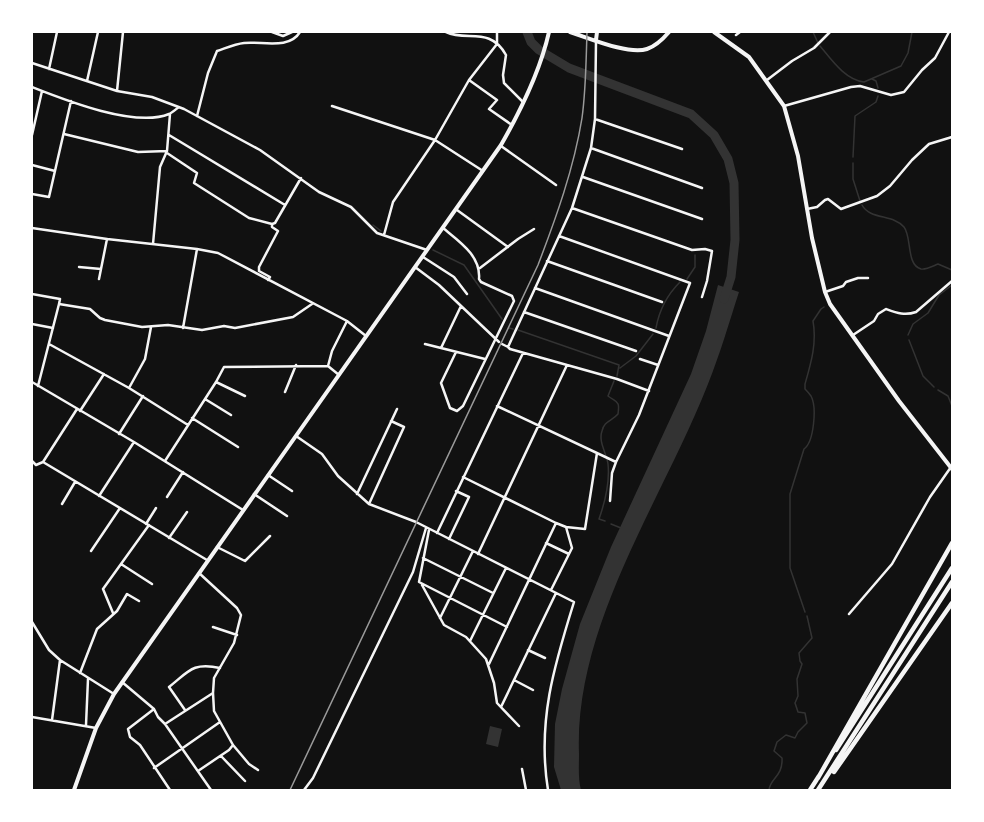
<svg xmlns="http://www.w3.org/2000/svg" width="984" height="822" viewBox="0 0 984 822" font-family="'Titillium Web',sans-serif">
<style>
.water{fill:#333}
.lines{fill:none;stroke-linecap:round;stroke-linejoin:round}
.stream{stroke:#333;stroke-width:1.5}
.river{stroke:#333;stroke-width:9}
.minor{stroke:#f5f5f5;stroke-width:2.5}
.secondary{stroke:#f5f5f5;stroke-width:4}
.trunk{stroke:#f5f5f5;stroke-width:4.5}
.rail{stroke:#9a9a9a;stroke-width:1.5}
</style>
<rect width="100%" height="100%" fill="#111"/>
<path class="water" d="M 718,285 L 739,292 C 729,323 720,354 708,384 C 662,501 574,625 579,754 C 579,766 578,779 581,790 L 561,790 L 554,767 L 555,724 L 562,689 L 580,624 L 611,547 L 691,374 L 706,331 Z
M 490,726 L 502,729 L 498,747 L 486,744 Z"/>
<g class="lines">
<path class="stream" d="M 813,32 L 818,43
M 820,46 C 831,59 845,80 864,82 L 901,66 L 908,53 L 912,32
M 872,79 L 876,81 L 878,88
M 853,157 L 855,116 L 876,102 L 878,96
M 853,163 L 853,179 L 860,201
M 862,205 C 870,220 893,214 904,227 C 912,237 906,265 921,269 C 926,270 933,266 938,264 L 952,270
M 373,225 L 381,231
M 433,250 L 464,265 L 502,319
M 687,279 L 695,267 L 695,255
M 509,328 L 513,329
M 656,328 C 659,311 667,295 680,282
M 518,330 L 619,365 L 617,376
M 908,335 L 913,324 L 928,313 L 939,295 L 952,285
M 909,340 L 923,376 L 934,387
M 620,368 L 636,356 L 653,334
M 938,390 L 948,396 L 952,406
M 605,521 L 599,519 C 605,502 610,483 608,464 C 607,454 598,442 602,431 C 604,421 612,421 618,414 C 620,400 617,403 608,396 L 614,381
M 611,524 L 621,528
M 805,612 L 790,568 L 790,494 L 804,449 C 814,442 817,407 811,396 C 809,393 807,391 805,389 L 805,384 C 811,363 817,343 813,321 L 821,309 L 824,307
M 769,790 C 770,778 783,777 782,758 L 774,751 L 777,742 L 786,735 L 795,738 L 798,732 L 807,723 L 805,713 L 798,712 L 795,703 L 798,696 L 797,679 L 802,664 L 800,661 L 799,653 L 812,638 L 807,616"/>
<path class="river" d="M 527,32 L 531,42 L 539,50 L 569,68 L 691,114 L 714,135 L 728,159 L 734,183 L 735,240 L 731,277 L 724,299"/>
<path class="minor" d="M 272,32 L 283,36 L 292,32
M 446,32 C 467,42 490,26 506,55 L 503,75 L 504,83 L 523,102
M 736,35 L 740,32
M 596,41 L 595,119 L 591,148 L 572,208 L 508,347 L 510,349 L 617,379 L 649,391
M 32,63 L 117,91 L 152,97 L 184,109 L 260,150 L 319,192 L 351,207 L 377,233 L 427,250
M 49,69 L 57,32
M 469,80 L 497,100 L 489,109 L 512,125
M 767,80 L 792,61 L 814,48 L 830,32
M 87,81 L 98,32
M 32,87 C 65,100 135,128 169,114 C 172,113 176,109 179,107
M 117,91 L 123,32
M 332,106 L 435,140 L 483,171
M 784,106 L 851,87 L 860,86 L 891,95 L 904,92 L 922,70 L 935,58 L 949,32
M 197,116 L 208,73 L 217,51 C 226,48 235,44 244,43 C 262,41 289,50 300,32
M 595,119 L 682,149
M 64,134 L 138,152 L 167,151
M 32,135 L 42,91
M 169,135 L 285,205
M 501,146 L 556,185
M 591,148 L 702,188
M 167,153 L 197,173 L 194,183 L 249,218 L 272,224 L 272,227 L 278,231 L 259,267 L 259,271 L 270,277 L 268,280
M 32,165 L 55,171
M 583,177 L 702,219
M 32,194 L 49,197 L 71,101
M 572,208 L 692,250 L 705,249 L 712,251 L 707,281 L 702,297
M 807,209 L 817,207 L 825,200 L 828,199 L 841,209 L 877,196 L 890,186 L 912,160 L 929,144 L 952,137
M 457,210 L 508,247
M 272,224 L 275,223 L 301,178
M 32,228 L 107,239 L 197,249 L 218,253 L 347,321 L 366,336
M 443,228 C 460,242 481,256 479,279 L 481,282 L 512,296 L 514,301 L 463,406 L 457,411 L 450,408 L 441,383 L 456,352
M 384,235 L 393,202 L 435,140 L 469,80 L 497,44 L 497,32
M 559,236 L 690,283 L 639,415 L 616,462 L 612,473 L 610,501
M 153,244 L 160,167 L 167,151 L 170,114
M 423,257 L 454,277 L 467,294
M 547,261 L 662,302
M 79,267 L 101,269
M 415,267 L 439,285 L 499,342
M 480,268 L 518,239 L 534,229
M 99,279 L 107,239
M 535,288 L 669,336
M 825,292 L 843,286 L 846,282 L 858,278 L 868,278
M 32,294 L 60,299 L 59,304
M 524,312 L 636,351
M 32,324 L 53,328
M 183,328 L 197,249
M 853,335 L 874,321 L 878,314 L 886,309 C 897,313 905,316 916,312 L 952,281
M 49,344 L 129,388 L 188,425
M 425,344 L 485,359
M 502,344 L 508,347
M 441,348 L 461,306
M 640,359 L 658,365
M 328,366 L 332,351 L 347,321
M 32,382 L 134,442 L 243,510
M 216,382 L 245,396
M 38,386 L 59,304 L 90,309 L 100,318 L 105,320 L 142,327 L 168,325 L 202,330 L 224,326 L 235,328 L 293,317 L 312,304
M 129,388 L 145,359 L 151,327
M 285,392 L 296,365
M 205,399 L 231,415
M 497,406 L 616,462
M 80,411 L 104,374
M 192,418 L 238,447
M 119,434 L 143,396
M 296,436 L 322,454 L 338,476 L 369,504 L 416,522 L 574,602 C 554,666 537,722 548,790
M 32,461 L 36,465 L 43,462 L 77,409
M 165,461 L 216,382 L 224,367 L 328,366 L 339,375
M 43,462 L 207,560
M 268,475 L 292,491
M 463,477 L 556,523 L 489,664
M 254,494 L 287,516
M 357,494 L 397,409
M 99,496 L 134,442
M 167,497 L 183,472
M 62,504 L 75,482
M 369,504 L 404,427 L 391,421
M 146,524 L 156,508
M 566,527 L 585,529 L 597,453
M 429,530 L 419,582 L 507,627
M 437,533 L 523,353
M 169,538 L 187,512
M 449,539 L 469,497 L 456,491
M 546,543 L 569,554
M 217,547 L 245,561 L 270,536
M 91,551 L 120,508
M 478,554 L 567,365
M 423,558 L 493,593
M 121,564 L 152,584
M 422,585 L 444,625 L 466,637 L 486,659 L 494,683 L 497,703 L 519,726
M 551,590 L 572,548 L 566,527 L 556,523
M 113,613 L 103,589 L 149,525
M 849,614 L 892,564 L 930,497 L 951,467
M 440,618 L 473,551
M 32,622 L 49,650 L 60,660 L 114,694
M 213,627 L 237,635
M 470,641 L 506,568
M 528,650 L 545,658
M 80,673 L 97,629 L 117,611 L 127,594 L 139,601
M 514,680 L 533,690
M 122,682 L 154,709 L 158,717 L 165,724 L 211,790
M 501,707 L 556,593
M 154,709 L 128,729 L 130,737 L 140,745 L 170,790
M 185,710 L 169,687 C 189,671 193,662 220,668
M 32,717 L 96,728
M 52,720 L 60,660
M 165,724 L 213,693
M 86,725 L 88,679
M 233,745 L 249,764 L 258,770
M 221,756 L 245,781
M 154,768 L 220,722
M 522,769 L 526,790
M 198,771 L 229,750 L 233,745 L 214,711 L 213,693 L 214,678 L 234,643 L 241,615 L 237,608 L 199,573
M 304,790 L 313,778 L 413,572 L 426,528"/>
<path class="secondary" d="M 570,32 C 589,38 628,55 647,49 C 656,46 663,39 669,32
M 714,32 L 749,57 L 784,106 L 798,156 L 812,238 L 825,292 L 830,304 L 899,401 L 952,469
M 596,40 L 597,32
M 74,790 L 96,728 L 114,694 L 501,145 C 521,110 540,72 549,32"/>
<path class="trunk" d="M 836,750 L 952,568
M 834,772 L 952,603
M 818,778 L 952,543
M 810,790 L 819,776
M 818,790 L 952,582"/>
<path class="rail" d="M 290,790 L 538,265 C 556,218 574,168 582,118 C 586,89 586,61 587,32"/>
</g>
<rect width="984" height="822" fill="none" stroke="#ffffff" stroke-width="66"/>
</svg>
